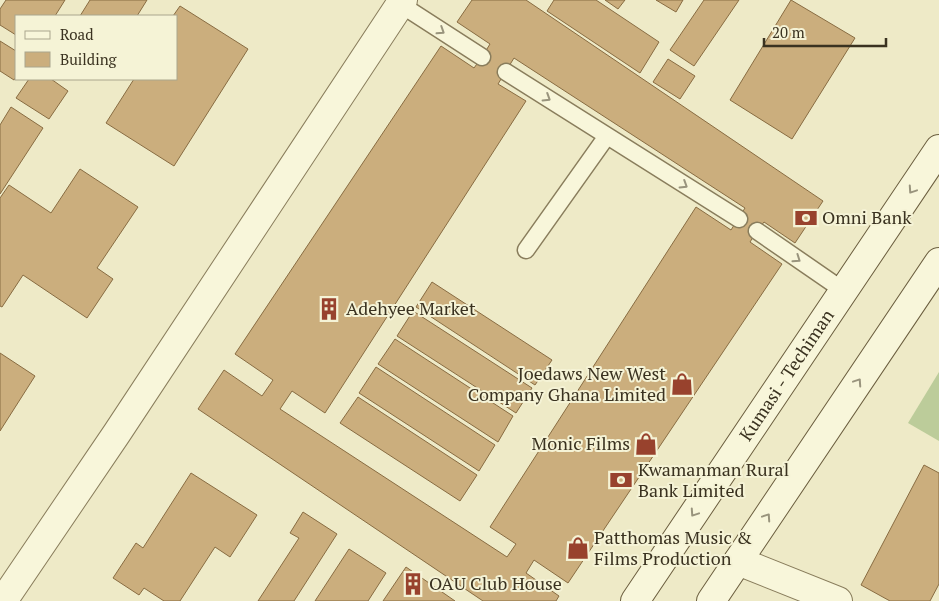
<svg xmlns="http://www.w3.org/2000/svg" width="939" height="601" viewBox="0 0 939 601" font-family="'PT Serif',serif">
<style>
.green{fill:#bccc9a}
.building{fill:#cbae7d;stroke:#886c42;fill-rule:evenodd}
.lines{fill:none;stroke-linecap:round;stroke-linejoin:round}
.service-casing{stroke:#897d5c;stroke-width:19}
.minor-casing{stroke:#897d5c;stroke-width:30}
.secondary-casing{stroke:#6b5e3f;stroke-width:30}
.service{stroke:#f8f6da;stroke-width:16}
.minor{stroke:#f8f6da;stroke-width:28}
.secondary{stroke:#f8f6da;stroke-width:28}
.oneway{stroke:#99947d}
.labels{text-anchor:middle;stroke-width:4;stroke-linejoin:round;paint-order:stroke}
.poi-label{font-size:18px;fill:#3a3220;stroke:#f5f3d6;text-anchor:start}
.street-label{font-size:18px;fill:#3a3220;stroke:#f5f3d6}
</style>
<rect width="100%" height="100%" fill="#eeeac7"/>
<path class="green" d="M 939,372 L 939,441 L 908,423 Z"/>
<path class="building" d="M 6,0 L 65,0 L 55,16 L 16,16 L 16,35 L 0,25 L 0,9 Z
M 90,0 L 147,0 L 137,16 L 80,16 Z
M 472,0 L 526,0 L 823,201 L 795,243 L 764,222 L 757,231 L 750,242 L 782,264 L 568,583 L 534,560 L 526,573 L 559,596 L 556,601 L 483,601 L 198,409 L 224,370 L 262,396 L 273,380 L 235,354 L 441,46 L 474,68 L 482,57 L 490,44 L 457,22 ZM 514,58 L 745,208 L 731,230 L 696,207 L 490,527 L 516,544 L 507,557 L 280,409 L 292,391 L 325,413 L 526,101 L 498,84 Z
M 554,0 L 596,0 L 659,42 L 640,73 L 547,11 Z
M 605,0 L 625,0 L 618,9 Z
M 656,0 L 683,0 L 676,12 Z
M 704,0 L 739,0 L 694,66 L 670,50 Z
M 791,0 L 855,38 L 792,139 L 730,100 Z
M 180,6 L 248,49 L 174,166 L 106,123 L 134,79 L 176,79 L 176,16 L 173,16 Z
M 0,41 L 16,51 L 16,77 L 14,80 L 0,71 Z
M 668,59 L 695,76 L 680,99 L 653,82 Z
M 29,79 L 51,79 L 68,91 L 49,119 L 16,98 Z
M 11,107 L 43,128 L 0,194 L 0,125 Z
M 80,169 L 138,207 L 97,268 L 113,279 L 87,318 L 23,275 L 2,307 L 0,306 L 0,198 L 9,185 L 51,213 Z
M 432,282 L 552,360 L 535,385 L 416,307 Z
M 413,311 L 532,388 L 516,413 L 397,336 Z
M 395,339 L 513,416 L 498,442 L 378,364 Z
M 0,353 L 35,376 L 0,431 Z
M 376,367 L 495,445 L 479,471 L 359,393 Z
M 358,397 L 477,475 L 460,501 L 340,423 Z
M 924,465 L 939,473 L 939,584 L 930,601 L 890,601 L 861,585 Z
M 191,473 L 257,515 L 230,557 L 215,547 L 180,601 L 164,601 L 144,588 L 139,595 L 113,578 L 136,543 L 143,548 Z
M 303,512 L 337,534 L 294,601 L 258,601 L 299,538 L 290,533 Z
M 349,549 L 386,573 L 368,601 L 315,601 Z
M 406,567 L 455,601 L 383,601 Z"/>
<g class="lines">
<defs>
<path id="service" d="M 400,4 L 482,57
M 506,72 L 739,219
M 757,231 L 844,291
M 526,250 L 607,136"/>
<path id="minor" d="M 738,561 L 838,601
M 3,601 L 117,433 L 403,0"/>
<g id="secondary">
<path id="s1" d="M 635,601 L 939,149"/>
<path d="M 711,601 L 939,262"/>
</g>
</defs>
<use href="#service" class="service-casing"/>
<use href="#minor" class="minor-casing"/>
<use href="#secondary" class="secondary-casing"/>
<use href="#service" class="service"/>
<use href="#minor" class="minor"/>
<use href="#secondary" class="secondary"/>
</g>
<defs><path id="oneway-chevron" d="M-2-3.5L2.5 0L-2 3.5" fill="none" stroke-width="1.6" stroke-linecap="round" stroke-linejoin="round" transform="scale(1.25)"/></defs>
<g class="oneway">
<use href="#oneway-chevron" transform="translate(441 31) rotate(33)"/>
<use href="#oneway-chevron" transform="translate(547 98) rotate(32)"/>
<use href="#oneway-chevron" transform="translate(684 185) rotate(32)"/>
<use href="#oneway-chevron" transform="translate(912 190) rotate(124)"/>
<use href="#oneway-chevron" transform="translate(797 259) rotate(35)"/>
<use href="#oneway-chevron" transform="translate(858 382) rotate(-56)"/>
<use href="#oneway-chevron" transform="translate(694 513) rotate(124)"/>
<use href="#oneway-chevron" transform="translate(767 517) rotate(-56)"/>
</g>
<defs>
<symbol id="bank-bare" viewBox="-9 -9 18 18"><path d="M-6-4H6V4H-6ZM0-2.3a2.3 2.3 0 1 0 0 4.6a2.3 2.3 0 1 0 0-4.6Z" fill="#98422d" stroke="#f5f3d6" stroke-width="2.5" paint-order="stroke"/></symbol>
<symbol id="building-bare" viewBox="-9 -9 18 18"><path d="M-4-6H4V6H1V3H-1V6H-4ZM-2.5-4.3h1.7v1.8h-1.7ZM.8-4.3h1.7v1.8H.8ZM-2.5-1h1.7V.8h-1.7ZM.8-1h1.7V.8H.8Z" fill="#98422d" stroke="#f5f3d6" stroke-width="2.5" paint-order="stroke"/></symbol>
<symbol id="shop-bare" viewBox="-9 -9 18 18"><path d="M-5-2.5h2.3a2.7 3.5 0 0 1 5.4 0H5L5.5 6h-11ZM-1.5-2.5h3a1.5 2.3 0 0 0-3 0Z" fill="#98422d" stroke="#f5f3d6" stroke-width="2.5" paint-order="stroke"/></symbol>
</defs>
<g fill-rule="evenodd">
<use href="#bank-bare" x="790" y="202" width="32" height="32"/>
<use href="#building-bare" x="313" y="293" width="32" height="32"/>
<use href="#shop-bare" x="666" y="368" width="32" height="32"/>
<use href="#shop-bare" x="630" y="428" width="32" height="32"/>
<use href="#bank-bare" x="605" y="464" width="32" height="32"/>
<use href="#shop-bare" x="562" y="532" width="32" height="32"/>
<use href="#building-bare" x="397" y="568" width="32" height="32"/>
</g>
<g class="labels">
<g class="poi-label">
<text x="822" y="224">Omni Bank</text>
<text x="346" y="315">Adehyee Market</text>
<text x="666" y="380" text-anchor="end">Joedaws New West<tspan x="666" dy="21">Company Ghana Limited</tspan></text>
<text x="630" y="450" text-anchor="end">Monic Films</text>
<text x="638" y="476">Kwamanman Rural<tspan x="638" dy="21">Bank Limited</tspan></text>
<text x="594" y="544">Patthomas Music &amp;<tspan x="594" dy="21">Films Production</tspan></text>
<text x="429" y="590">OAU Club House</text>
</g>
<g class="street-label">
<text dy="6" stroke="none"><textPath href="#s1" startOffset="272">Kumasi - Techiman</textPath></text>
</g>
</g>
<rect x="15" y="15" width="162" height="65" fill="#f5f3d6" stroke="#aaa68d"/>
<rect x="25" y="31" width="25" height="8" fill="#f8f6da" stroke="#aaa68d"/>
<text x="60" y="40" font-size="15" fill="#3a3220">Road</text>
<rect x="25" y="52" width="25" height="15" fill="#cbae7d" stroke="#aaa68d"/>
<text x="60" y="65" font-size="15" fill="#3a3220">Building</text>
<path d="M764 38v8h122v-8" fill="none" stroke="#3a3220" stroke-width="2.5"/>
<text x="772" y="38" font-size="15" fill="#3a3220" stroke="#f5f3d6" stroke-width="4" paint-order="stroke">20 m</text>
</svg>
